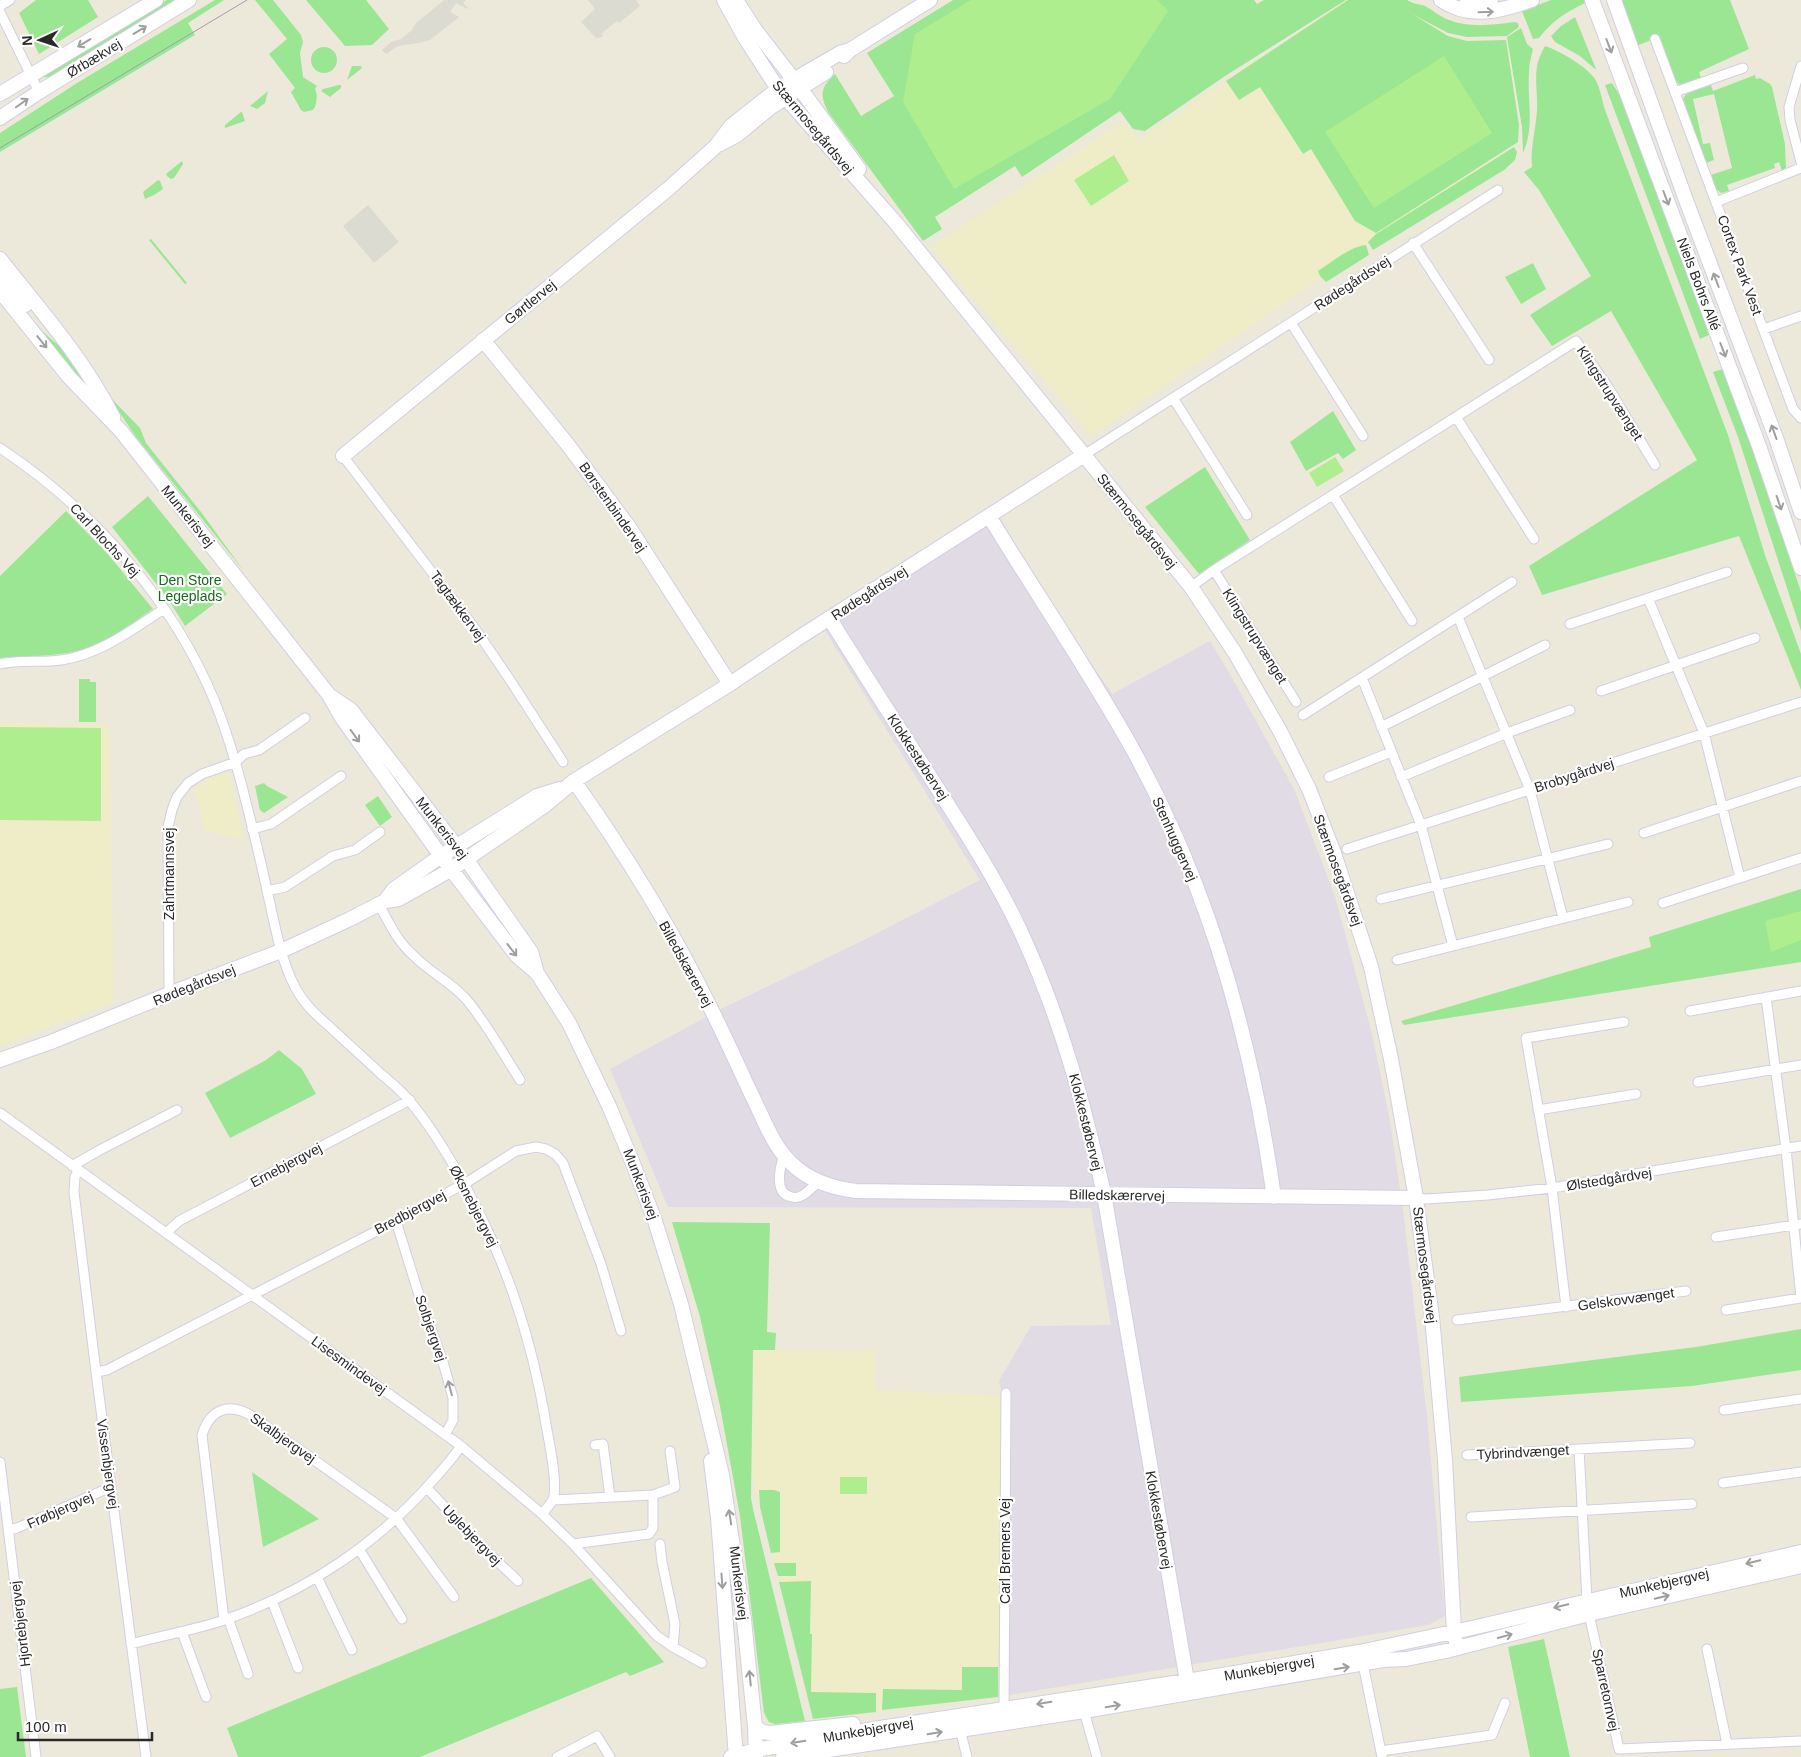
<svg xmlns="http://www.w3.org/2000/svg" width="1801" height="1757" viewBox="0 0 1801 1757" font-family="Arial,sans-serif">
<style>
.industrial{fill:#e0dbe4}
.education{fill:#efecc8}
.green{fill:#9be693}
.pitch{fill:#aeee8e}
.plaza{fill:#dcdbd1}
.lines{fill:none;stroke-linecap:round;stroke-linejoin:round}
.street-casing{stroke:#d1cfe3;stroke-width:11}
.secondary-casing{stroke:#d1cfe3;stroke-width:16}
.street{stroke:#fff;stroke-width:9}
.secondary{stroke:#fff;stroke-width:14}
.tram{stroke:#9f9db5;stroke-width:1}
.oneway{stroke:#9f9f9f}
.labels{text-anchor:middle;stroke-width:4.5;stroke-linejoin:round;paint-order:stroke}
.street-label{font-size:14px;fill:#292929;stroke:#fff}
.park-label{font-size:14px;fill:#166a19;stroke:#fff}
</style>
<rect width="100%" height="100%" fill="#ece9da"/>
<path class="industrial" d="M 995,521 L 1112,694 L 1210,641 L 1231,676 L 1294,789 L 1335,896 L 1372,1034 L 1390,1121 L 1403,1210 L 1427,1416 L 1445,1616 L 1428,1625 L 998,1697 L 1003,1396 L 999,1381 L 1031,1326 L 1111,1325 L 1091,1208 L 668,1207 L 610,1069 L 723,1008 L 866,939 L 980,880 L 824,629 Z"/>
<path class="education" d="M 1348,0 L 1402,8 L 1448,36 L 1467,41 L 1506,40 L 1519,125 L 1518,142 L 1092,436 L 930,247 L 1122,122 L 1140,139 Z
M 0,723 L 109,725 L 114,1002 L 0,1046 Z
M 223,771 L 230,778 L 244,840 L 205,831 L 195,787 L 206,779 Z
M 753,1350 L 875,1351 L 875,1390 L 1003,1396 L 998,1697 L 813,1719 L 751,1472 Z"/>
<path class="green" d="M 36,0 L 88,0 L 98,17 L 39,54 L 19,13 Z
M 167,0 L 179,0 L 51,77 L 41,77 Z
M 215,0 L 224,0 L 188,23 L 195,35 L 0,152 L 0,133 L 77,83 Z
M 255,0 L 273,0 L 301,35 L 303,42 L 300,53 L 303,77 L 317,86 L 315,89 C 318,94 317,105 313,110 L 304,112 L 301,110 L 291,92 L 295,88 L 269,54 L 287,39 Z
M 306,0 L 366,0 L 389,29 L 372,45 L 345,46 Z
M 953,0 L 1254,0 L 1257,4 L 1264,0 L 1346,0 L 1225,76 L 1145,131 L 1133,129 L 1120,111 L 1022,177 L 1015,166 L 935,217 L 942,229 L 923,241 L 828,112 C 819,94 821,87 835,74 L 861,116 L 894,96 L 867,53 Z
M 1348,0 L 1407,0 C 1413,4 1419,4 1425,6 C 1433,10 1440,17 1449,20 C 1470,28 1491,25 1514,22 L 1518,23 L 1519,27 L 1507,36 L 1467,37 L 1448,33 L 1412,14 L 1448,36 L 1467,41 L 1506,40 L 1519,125 L 1518,142 L 1376,233 L 1355,221 L 1311,149 L 1303,154 L 1260,87 L 1239,100 L 1226,81 Z
M 1551,0 L 1584,0 L 1585,3 C 1566,12 1552,21 1539,38 L 1533,39 L 1522,11 Z
M 1621,0 L 1730,0 L 1749,49 L 1699,72 L 1701,78 L 1680,85 L 1674,79 L 1659,37 L 1636,46 Z
M 1575,17 L 1596,69 L 1595,69 L 1580,56 L 1555,42 L 1551,36 L 1561,26 Z
M 1521,28 L 1527,44 L 1533,49 C 1531,57 1529,64 1529,72 C 1527,100 1535,126 1523,153 L 1522,127 L 1507,37 Z
M 1545,46 C 1560,51 1586,66 1595,79 C 1600,87 1602,100 1605,110 L 1728,435 L 1765,555 L 1801,654 L 1801,690 L 1739,536 L 1542,595 L 1529,566 L 1697,460 L 1611,311 L 1552,346 L 1530,315 L 1591,276 L 1539,190 L 1524,172 L 1532,167 C 1530,148 1536,129 1537,110 C 1538,84 1531,70 1545,46 Z
M311 60a13 13 0 1 1 26 0a13 13 0 1 1-26 0Z
M 352,66 L 361,66 L 362,68 L 347,80 Z
M 1755,75 L 1756,79 L 1760,78 L 1770,84 L 1772,87 L 1785,144 L 1786,168 L 1782,171 L 1779,162 L 1774,164 L 1775,168 L 1727,185 L 1729,191 L 1721,193 L 1716,189 L 1711,175 L 1732,168 L 1714,94 L 1693,99 L 1703,144 L 1710,143 L 1714,160 L 1706,163 L 1683,99 L 1686,94 L 1711,85 L 1713,91 Z
M 1612,83 L 1622,99 L 1711,334 L 1700,339 L 1605,85 Z
M 339,85 L 341,85 L 341,88 L 330,97 L 321,91 L 323,89 Z
M 268,91 L 265,103 L 257,109 L 250,106 Z
M 241,112 L 242,112 L 245,121 L 225,128 L 225,125 Z
M 1514,147 L 1517,152 L 1515,160 L 1504,170 L 1373,250 L 1368,242 L 1376,234 Z
M 182,161 L 183,164 L 174,178 L 171,179 L 167,176 L 166,174 Z
M 158,180 L 160,181 L 163,189 L 154,195 L 145,199 L 143,192 Z
M 151,239 L 187,283 L 185,284 L 149,240 Z
M 1366,245 L 1369,255 L 1326,282 L 1320,276 L 1318,271 C 1332,262 1349,247 1366,245 Z
M 1533,263 L 1546,289 L 1521,304 L 1505,277 Z
M 32,322 L 68,354 L 100,406 Z
M 1723,369 L 1774,510 L 1801,592 L 1801,631 L 1738,437 L 1713,372 Z
M 107,394 L 140,428 L 146,443 L 201,512 L 244,571 L 136,437 Z
M 1333,411 L 1356,450 L 1343,459 L 1338,453 L 1306,471 L 1290,442 Z
M 1205,467 L 1250,540 L 1199,574 L 1145,507 Z
M 148,496 L 227,594 L 185,626 L 168,599 L 112,527 Z
M 66,511 L 107,553 L 153,609 C 136,620 119,634 100,643 C 69,658 34,655 0,658 L 0,576 Z
M 79,679 L 90,679 L 90,682 L 96,682 L 96,722 L 79,722 Z
M 264,783 L 267,786 L 288,797 L 264,813 L 260,810 L 255,786 Z
M 378,796 L 392,817 L 380,826 L 365,805 Z
M 1801,889 L 1801,962 L 1404,1025 L 1401,1021 L 1651,947 L 1649,937 Z
M 279,1050 L 302,1069 L 316,1094 L 230,1138 L 205,1093 L 266,1060 Z
M 672,1222 L 770,1223 L 767,1332 L 776,1333 L 775,1350 L 753,1350 L 751,1498 L 753,1509 L 805,1721 L 775,1724 L 769,1722 L 764,1713 L 740,1516 L 720,1406 L 700,1317 Z
M 1801,1329 L 1801,1370 L 1692,1386 L 1461,1402 L 1459,1377 L 1696,1347 Z
M 252,1472 L 319,1519 L 263,1547 Z
M 759,1490 L 774,1490 L 780,1492 L 780,1552 L 771,1553 L 760,1507 Z
M 774,1563 L 796,1563 L 796,1576 L 778,1576 Z
M 591,1578 L 664,1662 L 630,1676 L 626,1672 L 420,1757 L 238,1757 L 227,1728 Z
M 811,1581 L 810,1634 L 812,1634 L 811,1692 L 876,1693 L 876,1712 L 813,1719 L 779,1582 Z
M 1544,1639 L 1570,1757 L 1530,1757 L 1508,1647 Z
M 962,1667 L 998,1667 L 998,1697 L 882,1710 L 883,1689 L 962,1690 Z
M 17,1687 L 26,1757 L 0,1757 L 0,1689 Z"/>
<path class="pitch" d="M 971,0 L 1157,0 L 1168,11 L 1110,99 L 954,189 L 903,102 L 915,34 Z
M 1444,56 L 1492,133 L 1374,208 L 1325,132 Z
M 1114,155 L 1129,181 L 1091,206 L 1074,180 Z
M 1335,457 L 1344,471 L 1317,487 L 1309,473 Z
M 0,727 L 101,728 L 101,821 L 0,820 Z
M 1801,911 L 1801,940 L 1771,952 L 1765,921 Z
M 840,1477 L 867,1477 L 867,1494 L 840,1494 Z"/>
<path class="plaza" d="M 444,0 L 466,0 L 463,3 L 468,8 L 467,9 L 456,3 L 450,12 L 459,17 L 430,40 L 419,43 L 398,46 L 386,54 L 382,50 L 391,42 L 401,39 L 412,30 L 416,23 Z
M 588,0 L 636,0 L 640,6 L 619,23 L 617,21 L 602,33 L 603,35 L 602,37 L 596,38 L 581,22 L 595,9 Z
M 368,205 L 399,242 L 374,263 L 343,226 Z"/>
<g class="lines">
<defs>
<path id="street" d="M 0,6 L 10,0
M 0,12 L 39,92
M 1655,39 L 1793,409 L 1801,418
M 1801,66 L 1789,107 L 1790,120 L 1801,162
M 1675,92 L 1743,68
M 1716,202 L 1801,168
M 1413,243 L 1489,360
M 1291,323 L 1363,436
M 1764,329 L 1801,316
M 1173,398 L 1247,515
M 1456,417 L 1534,539
M 0,448 C 93,510 172,598 215,702 C 229,737 239,773 248,810 C 255,838 262,866 268,895 C 275,925 280,957 294,985 C 302,1002 316,1015 330,1027 C 347,1043 364,1058 381,1074 C 392,1083 404,1093 412,1104 C 427,1122 439,1141 451,1161 C 501,1244 532,1335 547,1430 C 550,1446 558,1485 553,1499 C 551,1504 546,1509 542,1514
M 1084,455 L 1498,190
M 343,456 L 476,630 L 510,680 L 563,762
M 1333,495 L 1412,621
M 1214,570 L 1296,702
M 1191,587 L 1214,570 L 1576,341 L 1608,387 L 1655,465
M 1648,598 L 1704,733 L 1740,878
M 1458,617 L 1530,790 L 1563,918
M 1570,624 L 1727,572
M 0,664 C 20,659 41,663 61,660 C 99,655 133,629 164,609
M 1362,678 L 1421,825 L 1453,946
M 1601,691 L 1755,638
M 1303,715 L 1512,582
M 1381,727 L 1545,645
M 1329,777 L 1391,752
M 1401,777 L 1507,733 L 1570,710
M 252,829 L 271,824 L 341,776
M 1644,833 L 1801,781
M 1347,849 L 1801,702
M 267,891 L 285,887 L 333,856 L 355,850 L 380,832
M 1381,899 L 1608,844
M 1663,903 L 1801,858
M 379,904 C 389,923 397,941 413,955 C 429,972 451,982 466,999 C 485,1021 504,1055 520,1080
M 1397,960 L 1628,902
M 169,994 L 168,827 L 172,810 L 177,797 L 188,783 L 202,774 L 236,762 L 244,754 L 259,750 L 305,718
M 1766,997 L 1786,1149 L 1801,1298
M 1690,1011 L 1801,991
M 1698,1082 L 1801,1065
M 1538,1110 L 1636,1094
M 0,1113 L 461,1446 L 542,1514 L 573,1544 L 657,1636 L 673,1647 L 702,1663
M 784,1155 C 780,1167 773,1194 792,1197 C 796,1198 800,1197 803,1195 C 809,1191 814,1186 819,1181
M 72,1166 L 98,1151 L 177,1110
M 78,1170 L 75,1177 L 74,1192 L 96,1372 L 146,1757
M 1416,1198 L 1426,1199 L 1488,1195 L 1552,1188 L 1801,1146
M 396,1221 L 419,1295 L 443,1362 L 453,1398 L 453,1420 L 445,1435
M 166,1233 L 179,1221 L 410,1100
M 1716,1237 L 1801,1224
M 1566,1307 L 1552,1188 L 1526,1038 L 1624,1022
M 1726,1310 L 1801,1298
M 1457,1320 L 1686,1291
M 96,1372 L 107,1370 L 396,1221 L 469,1181 L 516,1151 L 536,1147 L 546,1149 L 555,1154 L 563,1163 L 601,1264 L 621,1331
M 1724,1410 L 1801,1399
M 595,1445 L 603,1444 L 610,1497
M 1579,1449 L 1587,1600
M 1467,1455 L 1690,1443
M 0,1462 L 36,1757
M 1723,1483 L 1801,1472
M 427,1488 L 477,1542 L 518,1581
M 553,1500 L 653,1495 L 675,1487 L 670,1451
M 1471,1517 L 1692,1504
M 8,1530 L 17,1528 L 111,1487
M 573,1544 L 649,1534 L 653,1528 L 653,1495
M 660,1544 L 662,1562 L 675,1624 L 673,1647
M 359,1549 L 402,1619
M 317,1577 L 352,1650
M 272,1601 L 298,1668
M 1589,1614 L 1619,1749 L 1801,1741
M 228,1618 L 248,1674
M 224,1620 L 202,1435 C 210,1409 229,1402 252,1416 L 396,1518 L 454,1597
M 182,1632 L 206,1697
M 131,1644 C 163,1635 196,1630 227,1619 C 307,1591 379,1543 435,1478 C 444,1468 453,1458 461,1446
M 1707,1649 L 1727,1744
M 1363,1664 L 1382,1757
M 1004,1709 L 1006,1393
M 1084,1711 L 1097,1757
M 960,1729 L 967,1757
M 1381,1751 L 1492,1735 L 1505,1703
M 557,1757 L 597,1736 L 610,1757"/>
<path id="secondary" d="M 724,0 L 745,38 L 778,89 L 895,222 L 1191,587 L 1235,653 L 1280,731 L 1309,789 L 1334,853 L 1371,967 L 1391,1059 L 1416,1198 L 1432,1317 L 1445,1460 L 1454,1631 L 1457,1648
M 736,0 L 756,31 L 794,80 L 859,169
M 1441,0 C 1470,20 1501,11 1532,0
M 1467,0 L 1482,2 L 1491,0
M 1592,0 L 1759,446 L 1801,568
M 1614,0 L 1687,203 L 1776,438 L 1801,512
M 844,56 L 850,50 L 930,0
M 0,94 L 156,0
M 0,118 L 39,92 L 189,0
M 720,144 L 737,135 L 771,107 L 826,72
M 0,259 C 40,310 84,359 113,417
M 0,275 L 25,305
M 0,291 L 69,377 L 121,431 L 329,695 L 342,718 L 441,856 L 517,956 L 537,973
M 483,340 L 568,445 L 629,527 L 730,684
M 343,456 L 668,189 L 715,147 L 731,126 L 778,89 L 840,53 L 850,50
M 989,516 C 1036,594 1089,670 1133,750 C 1210,889 1252,1040 1274,1197
M 830,619 C 862,671 896,723 929,775 C 961,825 994,875 1019,928 C 1059,1013 1084,1103 1104,1194 L 1187,1681
M 329,695 L 351,710 L 466,859 L 531,952 L 537,973 L 569,1023 L 609,1106 L 632,1161 L 655,1221 L 681,1304 L 722,1475 L 744,1620 L 755,1727 L 756,1757
M 574,781 C 624,852 671,927 709,1005 C 726,1038 740,1071 756,1104 C 766,1125 774,1146 791,1163 C 808,1180 832,1188 856,1191 L 1416,1198
M 385,901 L 394,889 L 441,856 L 537,796 L 560,789
M 0,1060 L 51,1042 L 169,994 L 281,951 L 348,920 L 385,901 L 399,899 L 452,869 L 544,806 L 574,781 L 730,684 L 800,637 L 1084,455
M 711,1461 L 718,1518 L 736,1757
M 755,1727 L 763,1732 L 770,1733 L 853,1724
M 731,1757 L 756,1750 L 880,1728 L 1187,1681 L 1359,1652 L 1472,1628 L 1801,1552
M 783,1757 L 1084,1711 L 1383,1660 L 1406,1659 L 1446,1651 L 1589,1614 L 1801,1566"/>
</defs>
<use href="#street" class="street-casing"/>
<use href="#secondary" class="secondary-casing"/>
<use href="#street" class="street"/>
<use href="#secondary" class="secondary"/>
<path class="tram" d="M 0,148 L 247,0"/>
</g>
<defs><path id="oneway-shaft" d="M-6 0H5M1.5-3L5.5 0L1.5 3" fill="none" stroke-width="1.6" stroke-linecap="round" stroke-linejoin="round" transform="scale(1.25)"/></defs>
<g class="oneway">
<use href="#oneway-shaft" transform="translate(1486 12) rotate(-2)"/>
<use href="#oneway-shaft" transform="translate(140 30) rotate(-31)"/>
<use href="#oneway-shaft" transform="translate(84 43) rotate(149)"/>
<use href="#oneway-shaft" transform="translate(1609 46) rotate(69)"/>
<use href="#oneway-shaft" transform="translate(22 103) rotate(-35)"/>
<use href="#oneway-shaft" transform="translate(1666 198) rotate(69)"/>
<use href="#oneway-shaft" transform="translate(1716 280) rotate(-111)"/>
<use href="#oneway-shaft" transform="translate(42 342) rotate(51)"/>
<use href="#oneway-shaft" transform="translate(1723 350) rotate(69)"/>
<use href="#oneway-shaft" transform="translate(1774 432) rotate(-110)"/>
<use href="#oneway-shaft" transform="translate(1779 503) rotate(71)"/>
<use href="#oneway-shaft" transform="translate(355 736) rotate(54)"/>
<use href="#oneway-shaft" transform="translate(512 950) rotate(52)"/>
<use href="#oneway-shaft" transform="translate(450 1388) rotate(-105)"/>
<use href="#oneway-shaft" transform="translate(730 1517) rotate(-99)"/>
<use href="#oneway-shaft" transform="translate(1753 1562) rotate(167)"/>
<use href="#oneway-shaft" transform="translate(722 1581) rotate(86)"/>
<use href="#oneway-shaft" transform="translate(1662 1597) rotate(-13)"/>
<use href="#oneway-shaft" transform="translate(1561 1606) rotate(167)"/>
<use href="#oneway-shaft" transform="translate(1505 1636) rotate(-15)"/>
<use href="#oneway-shaft" transform="translate(1342 1668) rotate(-9)"/>
<use href="#oneway-shaft" transform="translate(750 1678) rotate(-96)"/>
<use href="#oneway-shaft" transform="translate(1044 1703) rotate(171)"/>
<use href="#oneway-shaft" transform="translate(1113 1706) rotate(-9)"/>
<use href="#oneway-shaft" transform="translate(935 1733) rotate(-9)"/>
<use href="#oneway-shaft" transform="translate(798 1742) rotate(170)"/>
</g>
<g class="labels">
<g class="street-label">
<text transform="translate(94 58) rotate(-31)" y="5">Ørbækvej</text>
<text transform="translate(813 127) rotate(50)" y="5">Stærmosegårdsvej</text>
<text transform="translate(1740 265) rotate(70)" y="5">Cortex Park Vest</text>
<text transform="translate(1352 283) rotate(-33)" y="5">Rødegårdsvej</text>
<text transform="translate(1699 284) rotate(69)" y="5">Niels Bohrs Allé</text>
<text transform="translate(530 302) rotate(-39)" y="5">Gørtlervej</text>
<text transform="translate(1610 393) rotate(57)" y="5">Klingstrupvænget</text>
<text transform="translate(613 507) rotate(55)" y="5">Børstenbindervej</text>
<text transform="translate(188 516) rotate(51)" y="5">Munkerisvej</text>
<text transform="translate(1137 521) rotate(51)" y="5">Stærmosegårdsvej</text>
<text transform="translate(105 540) rotate(47)" y="5">Carl Blochs Vej</text>
<text transform="translate(869 593) rotate(-33)" y="5">Rødegårdsvej</text>
<text transform="translate(458 606) rotate(54)" y="5">Tagtækkervej</text>
<text transform="translate(1255 636) rotate(58)" y="5">Klingstrupvænget</text>
<text transform="translate(918 757) rotate(57)" y="5">Klokkestøbervej</text>
<text transform="translate(1574 775) rotate(-18)" y="5">Brobygårdvej</text>
<text transform="translate(442 828) rotate(52)" y="5">Munkerisvej</text>
<text transform="translate(1175 839) rotate(66)" y="5">Stenhuggervej</text>
<text transform="translate(1338 870) rotate(70)" y="5">Stærmosegårdsvej</text>
<text transform="translate(169 874) rotate(-90)" y="5">Zahrtmannsvej</text>
<text transform="translate(686 964) rotate(61)" y="5">Billedskærervej</text>
<text transform="translate(194 985) rotate(-22)" y="5">Rødegårdsvej</text>
<text transform="translate(1086 1122) rotate(76)" y="5">Klokkestøbervej</text>
<text transform="translate(286 1165) rotate(-28)" y="5">Ernebjergvej</text>
<text transform="translate(1609 1179) rotate(-9)" y="5">Ølstedgårdvej</text>
<text transform="translate(641 1184) rotate(69)" y="5">Munkerisvej</text>
<text transform="translate(1117 1195) rotate(1)" y="5">Billedskærervej</text>
<text transform="translate(474 1206) rotate(63)" y="5">Øksnebjergvej</text>
<text transform="translate(410 1212) rotate(-28)" y="5">Bredbjergvej</text>
<text transform="translate(1425 1265) rotate(83)" y="5">Stærmosegårdsvej</text>
<text transform="translate(1626 1299) rotate(-8)" y="5">Gelskovvænget</text>
<text transform="translate(431 1328) rotate(71)" y="5">Solbjergvej</text>
<text transform="translate(349 1365) rotate(36)" y="5">Lisesmindevej</text>
<text transform="translate(283 1438) rotate(35)" y="5">Skalbjergvej</text>
<text transform="translate(1523 1452) rotate(-3)" y="5">Tybrindvænget</text>
<text transform="translate(108 1464) rotate(82)" y="5">Vissenbjergvej</text>
<text transform="translate(60 1510) rotate(-24)" y="5">Frøbjergvej</text>
<text transform="translate(1159 1520) rotate(80)" y="5">Klokkestøbervej</text>
<text transform="translate(472 1535) rotate(46)" y="5">Uglebjergvej</text>
<text transform="translate(1005 1551) rotate(-90)" y="5">Carl Bremers Vej</text>
<text transform="translate(739 1583) rotate(83)" y="5">Munkerisvej</text>
<text transform="translate(1664 1583) rotate(-13)" y="5">Munkebjergvej</text>
<text transform="translate(20 1624) rotate(-97)" y="5">Hjortebjergvej</text>
<text transform="translate(1269 1668) rotate(-10)" y="5">Munkebjergvej</text>
<text transform="translate(1606 1690) rotate(78)" y="5">Sparretornvej</text>
<text transform="translate(868 1730) rotate(-10)" y="5">Munkebjergvej</text>
</g>
<g class="park-label">
<text x="190" y="585">Den Store<tspan x="190" dy="16">Legeplads</tspan></text>
</g>
</g>
<g transform="translate(40 40) rotate(267)" stroke="#ffffff" stroke-width="4" paint-order="stroke">
<path d="M0-4L9 19L0 12L-9 19Z" fill="#292929"/>
<text y="-8" font-size="14" font-weight="bold" text-anchor="middle" fill="#292929">N</text>
</g>
<path d="M18 1732v8h134v-8" fill="none" stroke="#292929" stroke-width="2.5"/>
<text x="25" y="1732" font-size="15" fill="#292929" stroke="#ffffff" stroke-width="4" paint-order="stroke">100 m</text>
</svg>
